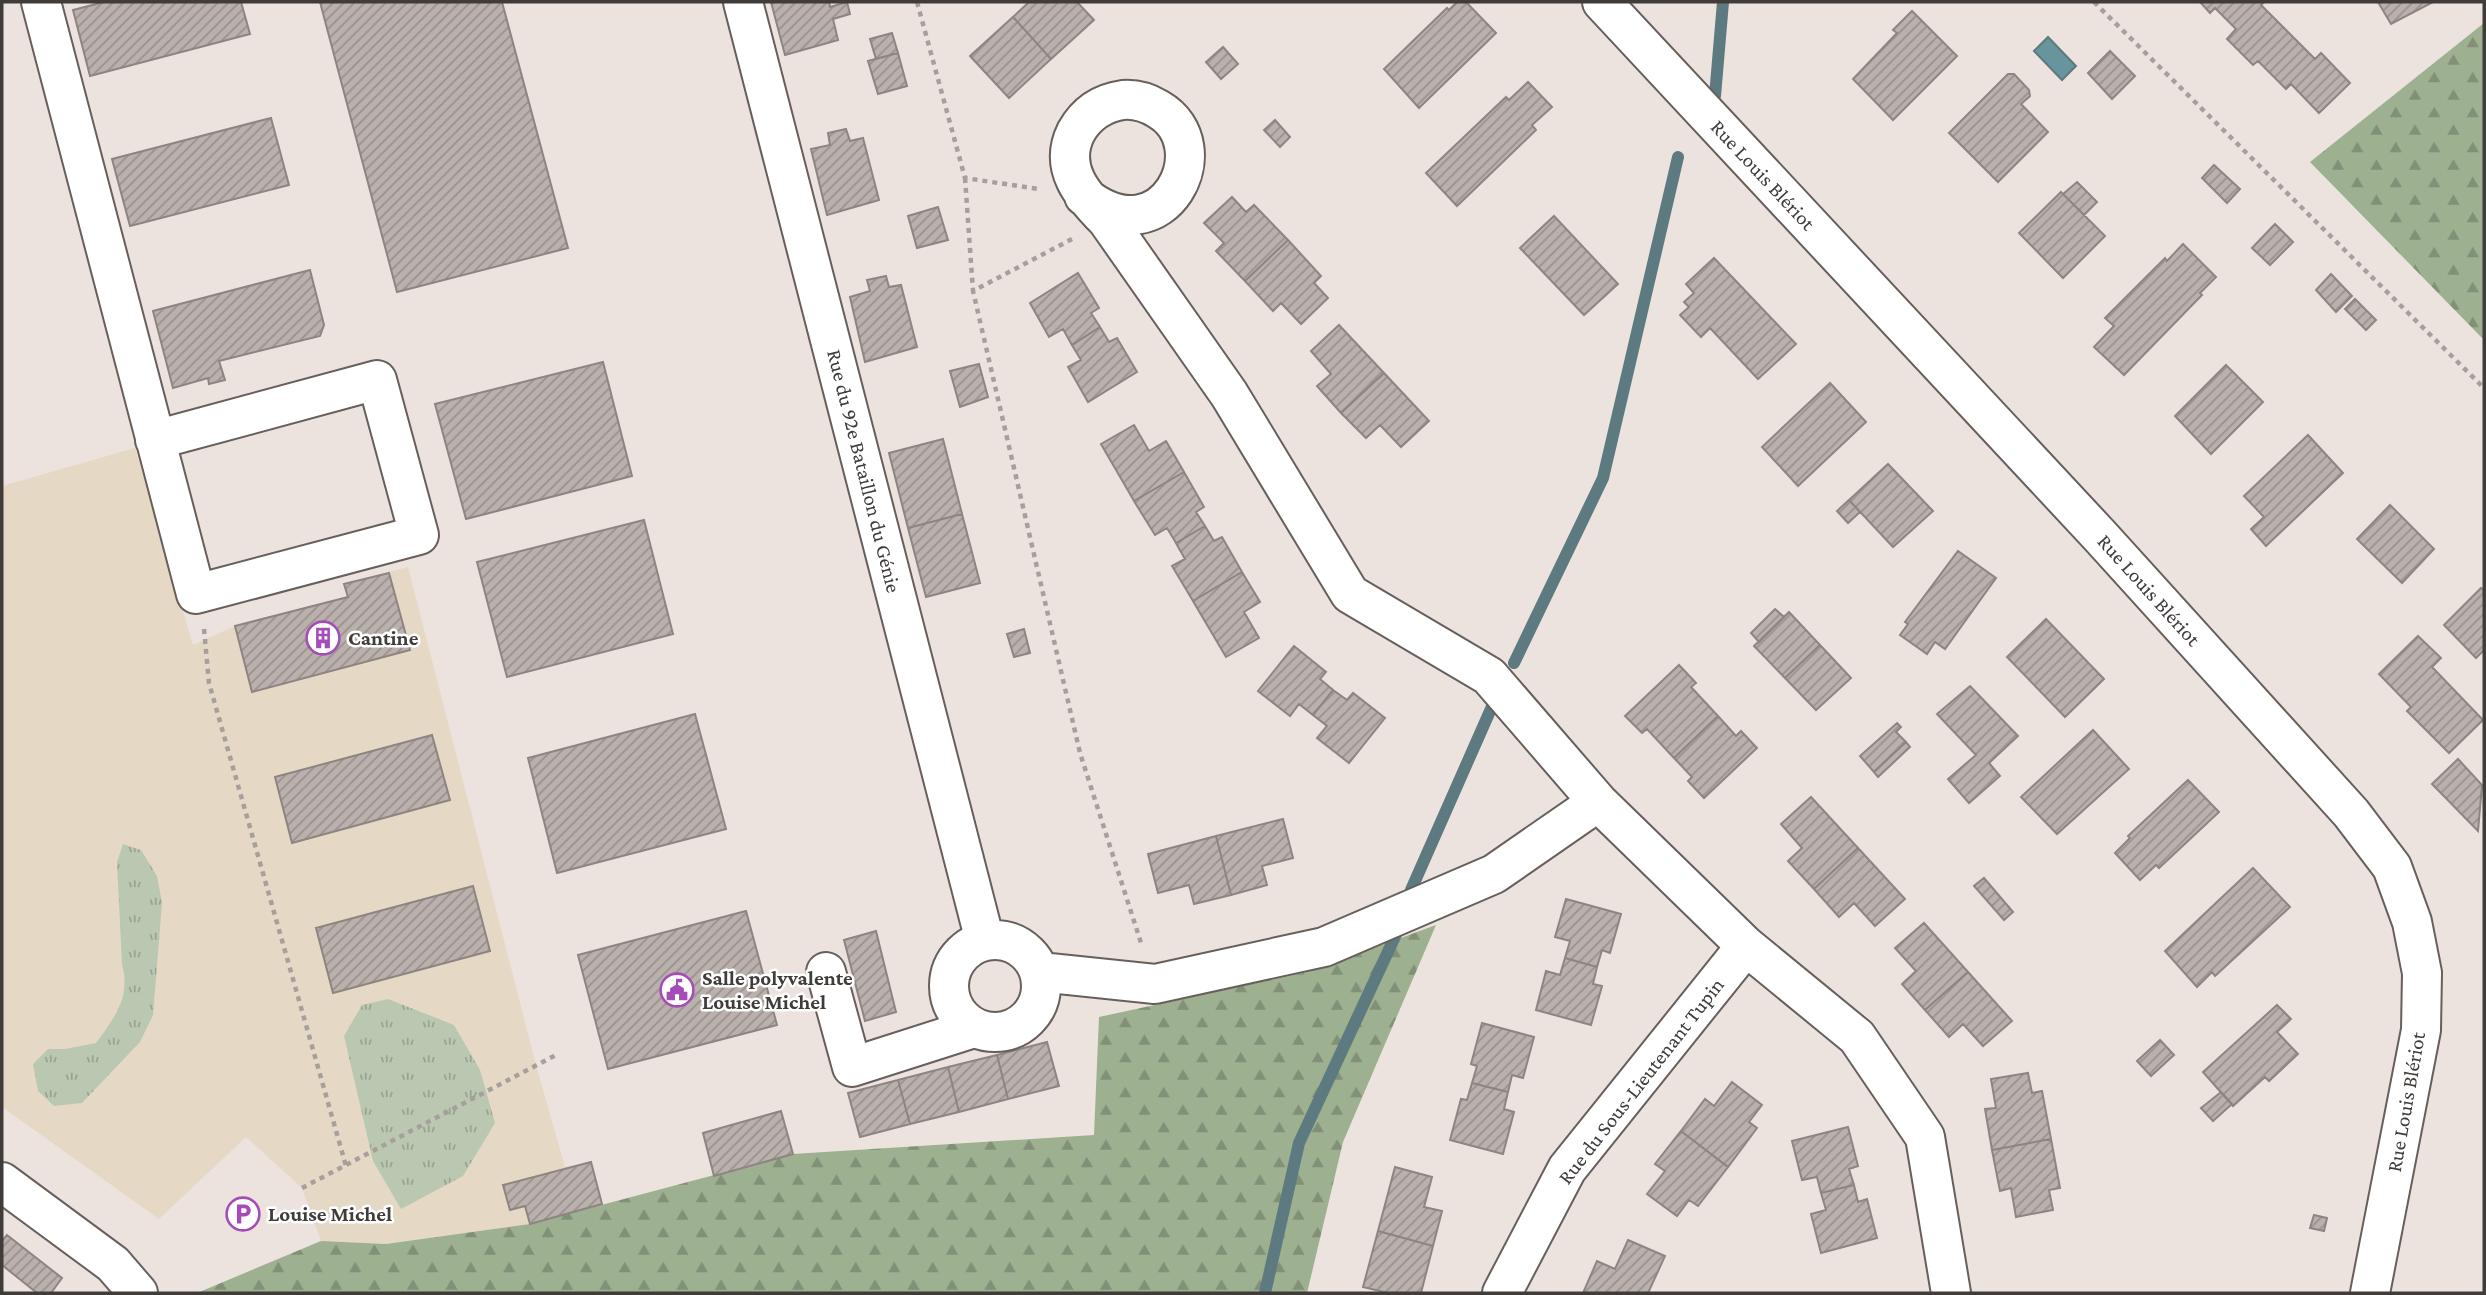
<svg xmlns="http://www.w3.org/2000/svg" width="2486" height="1295" viewBox="0 0 2486 1295" font-family="'Crimson Pro',serif">
<style>
.education{fill:#e5d9c5}
.grass{fill:url(#grass-tufts)}
.forest{fill:url(#forest-firs)}
.water{fill:#68949e;stroke:#5c7a80;stroke-width:2}
.lines{fill:none;stroke-linecap:round;stroke-linejoin:round}
.stream{stroke:#5c7a80;stroke-width:12}
.building{fill:url(#building-hatch);stroke:#8d8581;stroke-width:2}
.minor-casing{stroke:#675f5b;stroke-width:42}
.path{stroke:#a79f9c;stroke-width:4.5;stroke-dasharray:5 5;stroke-linecap:butt}
.minor{stroke:#fff;stroke-width:38}
.labels{text-anchor:middle;stroke-width:5;stroke-linejoin:round;paint-order:stroke}
.street-label{font-size:21px;fill:#403c3a;stroke:#fff}
.poi-label{font-size:21px;font-weight:bold;fill:#403c3a;stroke:#fff;text-anchor:start}
</style>
<defs>
<pattern id="grass-tufts" width="24" height="20" patternUnits="userSpaceOnUse" patternTransform="scale(1.75)"><rect width="24" height="20" fill="#bac7b1"/><path d="M3 7l-1-3M5 7V3M7 7l1-3M15 17l-1-3M17 17v-4M19 17l1-3" fill="none" stroke="#99a391"/></pattern>
<pattern id="forest-firs" width="22" height="20" patternUnits="userSpaceOnUse" patternTransform="scale(1.75)"><rect width="22" height="20" fill="#9db08f"/><path d="M5 1l3.5 6h-7zM16 11l3.5 6h-7z" fill="#819076"/></pattern>
<pattern id="building-hatch" width="6" height="6" patternUnits="userSpaceOnUse" patternTransform="scale(1.75)"><rect width="6" height="6" fill="#bab1ad"/><path d="M-1 1l2-2M0 6l6-6M5 7l2-2" fill="none" stroke="#99918e"/></pattern>
</defs>
<rect width="100%" height="100%" fill="#ece2de"/>
<path class="education" d="M 135,448 L 193,645 L 235,626 L 347,597 L 344,584 L 408,567 L 536,1065 L 565,1167 L 591,1162 L 602,1204 L 530,1224 L 386,1244 L 321,1241 L 302,1188 L 246,1137 L 159,1219 L 2,1107 L 2,486 Z"/>
<path class="grass" d="M 123,844 L 141,850 L 157,876 L 162,903 L 153,1015 L 140,1042 L 82,1103 L 54,1106 L 38,1091 L 33,1064 L 48,1049 L 65,1049 L 96,1043 C 115,1017 131,997 122,964 L 117,862 Z
M 388,999 L 454,1025 L 480,1070 L 495,1123 L 463,1176 L 401,1209 L 373,1161 L 344,1036 L 362,1005 Z"/>
<path class="forest" d="M 2484,23 L 2484,340 L 2310,162 Z
M 1436,925 L 1343,1142 L 1307,1293 L 197,1293 L 321,1241 L 386,1244 L 530,1224 L 793,1154 L 1094,1135 L 1099,1017 L 1308,972 Z"/>
<path class="water" d="M 2048,37 L 2076,66 L 2062,80 L 2034,51 Z"/>
<g class="lines">
<path class="stream" d="M 1715,96 L 1723,2
M 1514,663 L 1603,478 L 1678,157
M 1411,890 L 1494,702
M 1265,1293 L 1299,1143 L 1399,928"/>
</g>
<path class="building" d="M 104,2 L 241,2 L 250,34 L 90,76 L 73,10 Z
M 320,2 L 502,2 L 568,248 L 397,292 Z
M 771,2 L 829,2 L 830,7 L 847,2 L 850,14 L 833,19 L 838,40 L 785,55 Z
M 1029,2 L 1077,2 L 1094,20 L 1051,59 L 1013,17 Z
M 1457,2 L 1466,2 L 1496,33 L 1419,108 L 1384,69 L 1447,8 L 1449,10 Z
M 2200,2 L 2264,2 L 2261,5 L 2315,59 L 2321,53 L 2350,83 L 2319,113 L 2291,84 L 2286,89 L 2258,61 L 2253,65 L 2227,39 L 2236,29 L 2215,8 L 2210,13 Z
M 2378,2 L 2433,2 L 2391,24 Z
M 1912,11 L 1957,56 L 1893,120 L 1853,79 L 1897,33 L 1893,30 Z
M 1013,17 L 1051,59 L 1009,98 L 970,56 Z
M 892,33 L 898,53 L 876,59 L 870,39 Z
M 1223,47 L 1238,64 L 1221,79 L 1206,62 Z
M 2110,51 L 2135,76 L 2112,99 L 2088,73 Z
M 898,53 L 907,86 L 878,94 L 868,61 Z
M 2008,74 L 2014,74 L 2029,90 L 2030,96 L 2021,104 L 2048,132 L 1998,182 L 1949,133 Z
M 1528,82 L 1552,107 L 1532,125 L 1536,130 L 1457,206 L 1426,173 L 1506,97 L 1509,100 Z
M 271,118 L 289,185 L 130,226 L 112,159 Z
M 1275,120 L 1290,137 L 1280,147 L 1264,130 Z
M 846,129 L 850,141 L 863,138 L 879,200 L 827,215 L 811,149 L 830,145 L 828,133 Z
M 2214,165 L 2240,189 L 2227,203 L 2202,178 Z
M 2077,182 L 2097,202 L 2084,215 L 2063,194 Z
M 2061,192 L 2105,236 L 2063,278 L 2019,233 Z
M 1232,197 L 1246,212 L 1254,205 L 1288,240 L 1245,281 L 1216,251 L 1224,243 L 1204,223 Z
M 938,207 L 948,240 L 917,248 L 908,216 Z
M 1554,216 L 1618,284 L 1584,315 L 1520,248 Z
M 2275,224 L 2293,242 L 2270,265 L 2252,248 Z
M 1288,240 L 1321,276 L 1314,283 L 1328,298 L 1301,324 L 1281,303 L 1273,311 L 1245,281 Z
M 2183,244 L 2216,277 L 2200,293 L 2202,295 L 2124,375 L 2094,347 L 2114,326 L 2105,318 L 2165,258 L 2167,261 Z
M 1714,258 L 1796,344 L 1758,379 L 1710,328 L 1701,337 L 1680,315 L 1689,307 L 1684,302 L 1694,293 L 1686,284 Z
M 310,270 L 324,325 L 320,336 L 219,361 L 225,380 L 209,384 L 208,378 L 173,388 L 153,311 Z
M 1078,273 L 1099,308 L 1091,313 L 1100,327 L 1072,345 L 1063,329 L 1049,337 L 1030,303 Z
M 2331,274 L 2352,296 L 2336,312 L 2316,290 Z
M 886,276 L 889,287 L 901,285 L 917,347 L 865,362 L 850,297 L 870,291 L 867,280 Z
M 2355,299 L 2376,320 L 2366,330 L 2345,309 Z
M 1339,325 L 1384,373 L 1341,413 L 1317,386 L 1331,374 L 1311,351 Z
M 1100,327 L 1109,342 L 1117,338 L 1137,372 L 1088,402 L 1068,367 L 1081,360 L 1072,345 Z
M 603,362 L 632,476 L 466,519 L 435,404 Z
M 979,364 L 988,397 L 960,407 L 950,371 Z
M 2226,365 L 2263,402 L 2211,454 L 2175,416 Z
M 1384,373 L 1429,421 L 1401,447 L 1380,425 L 1366,438 L 1341,413 Z
M 1830,383 L 1866,422 L 1798,486 L 1762,447 Z
M 1134,425 L 1149,451 L 1166,441 L 1184,472 L 1134,501 L 1101,444 Z
M 2308,435 L 2343,473 L 2266,546 L 2251,529 L 2264,517 L 2244,496 Z
M 943,439 L 962,514 L 908,528 L 889,453 Z
M 1888,464 L 1933,511 L 1893,547 L 1849,500 Z
M 1184,472 L 1204,507 L 1196,512 L 1205,526 L 1176,543 L 1167,528 L 1155,535 L 1134,501 Z
M 1849,500 L 1860,512 L 1848,523 L 1837,511 Z
M 2390,505 L 2434,549 L 2402,583 L 2357,539 Z
M 962,514 L 980,583 L 926,597 L 908,528 Z
M 644,520 L 673,634 L 507,677 L 477,562 Z
M 1205,526 L 1214,541 L 1222,537 L 1242,572 L 1193,601 L 1172,566 L 1185,559 L 1176,543 Z
M 1958,551 L 1996,578 L 1945,649 L 1935,642 L 1927,654 L 1900,635 L 1908,624 L 1905,622 Z
M 1242,572 L 1260,602 L 1244,612 L 1259,638 L 1226,657 L 1193,601 Z
M 389,573 L 410,650 L 252,692 L 235,626 L 348,597 L 344,584 Z
M 2481,588 L 2484,591 L 2484,650 L 2476,658 L 2444,625 Z
M 1775,609 L 1784,617 L 1759,642 L 1751,633 Z
M 1789,612 L 1820,645 L 1785,678 L 1754,646 Z
M 2046,619 L 2104,679 L 2065,717 L 2007,657 Z
M 1024,629 L 1030,653 L 1014,657 L 1007,634 Z
M 2418,636 L 2441,658 L 2432,667 L 2483,720 L 2449,753 L 2407,711 L 2411,707 L 2379,674 Z
M 1820,645 L 1851,678 L 1816,710 L 1785,678 Z
M 1294,646 L 1326,672 L 1320,679 L 1333,690 L 1313,715 L 1299,704 L 1290,716 L 1258,691 Z
M 1679,665 L 1696,683 L 1691,687 L 1718,716 L 1674,758 L 1647,729 L 1642,733 L 1625,716 Z
M 1970,686 L 2018,736 L 1989,763 L 2000,776 L 1969,803 L 1948,779 L 1976,755 L 1937,714 Z
M 1333,690 L 1347,700 L 1353,693 L 1385,718 L 1349,763 L 1317,738 L 1327,726 L 1313,715 Z
M 695,714 L 726,829 L 557,873 L 528,758 Z
M 1718,716 L 1736,736 L 1741,731 L 1757,748 L 1704,798 L 1688,781 L 1692,777 L 1674,758 Z
M 1897,723 L 1901,727 L 1896,732 L 1906,742 L 1874,772 L 1860,756 Z
M 2093,730 L 2129,769 L 2057,834 L 2021,797 Z
M 432,735 L 450,800 L 292,843 L 275,777 Z
M 1906,742 L 1910,747 L 1878,777 L 1874,772 Z
M 2458,759 L 2482,785 L 2478,831 L 2432,784 Z
M 2188,780 L 2219,812 L 2159,868 L 2156,865 L 2140,880 L 2115,853 L 2130,838 L 2128,836 Z
M 1811,797 L 1858,848 L 1814,889 L 1788,861 L 1802,848 L 1781,824 Z
M 1283,819 L 1293,858 L 1262,866 L 1267,885 L 1231,895 L 1216,836 Z
M 1216,836 L 1231,895 L 1194,904 L 1189,885 L 1158,893 L 1148,854 Z
M 1858,848 L 1905,899 L 1875,926 L 1854,903 L 1839,917 L 1814,889 Z
M 2253,868 L 2290,907 L 2215,976 L 2212,972 L 2197,987 L 2165,951 Z
M 1984,878 L 2013,912 L 2004,920 L 1974,886 Z
M 473,886 L 490,951 L 333,993 L 316,928 Z
M 1566,899 L 1621,914 L 1610,953 L 1602,950 L 1597,967 L 1565,958 L 1570,941 L 1555,937 Z
M 746,911 L 777,1025 L 608,1069 L 578,955 Z
M 1924,923 L 1968,972 L 1925,1010 L 1902,984 L 1916,971 L 1895,948 Z
M 876,931 L 896,1012 L 865,1021 L 844,940 Z
M 1565,958 L 1597,967 L 1593,984 L 1602,986 L 1591,1025 L 1536,1010 L 1546,971 L 1560,975 Z
M 1968,972 L 2012,1021 L 1983,1046 L 1963,1024 L 1949,1037 L 1925,1010 Z
M 2277,1005 L 2291,1019 L 2277,1032 L 2298,1054 L 2269,1081 L 2265,1077 L 2233,1106 L 2203,1072 Z
M 1482,1023 L 1534,1037 L 1523,1078 L 1512,1075 L 1508,1092 L 1472,1083 L 1477,1066 L 1471,1064 Z
M 2160,1040 L 2174,1055 L 2151,1076 L 2137,1061 Z
M 1047,1042 L 1059,1086 L 1008,1099 L 997,1055 Z
M 997,1055 L 1008,1099 L 959,1112 L 948,1067 Z
M 948,1067 L 959,1112 L 910,1124 L 898,1080 Z
M 2028,1073 L 2032,1093 L 2042,1091 L 2051,1139 L 1992,1150 L 1985,1109 L 1996,1108 L 1991,1079 Z
M 898,1080 L 910,1124 L 860,1137 L 848,1093 Z
M 1732,1082 L 1762,1105 L 1749,1122 L 1757,1128 L 1728,1167 L 1681,1131 L 1705,1099 L 1714,1106 Z
M 1472,1083 L 1508,1092 L 1504,1109 L 1514,1112 L 1503,1154 L 1450,1140 L 1461,1099 L 1467,1100 Z
M 2221,1092 L 2232,1104 L 2213,1121 L 2201,1108 Z
M 781,1111 L 793,1154 L 714,1176 L 703,1133 Z
M 1848,1127 L 1858,1166 L 1849,1169 L 1854,1185 L 1821,1193 L 1817,1177 L 1802,1180 L 1792,1141 Z
M 1681,1131 L 1728,1167 L 1698,1206 L 1689,1200 L 1677,1216 L 1647,1194 L 1665,1171 L 1655,1164 Z
M 2051,1139 L 2060,1188 L 2049,1190 L 2053,1210 L 2016,1217 L 2011,1188 L 2000,1191 L 1992,1150 Z
M 591,1162 L 602,1204 L 530,1224 L 525,1206 L 510,1210 L 503,1185 Z
M 1395,1167 L 1432,1177 L 1424,1207 L 1442,1211 L 1433,1246 L 1378,1231 Z
M 1854,1185 L 1858,1202 L 1867,1199 L 1877,1238 L 1821,1253 L 1811,1214 L 1826,1210 L 1821,1193 Z
M 2314,1215 L 2327,1218 L 2324,1231 L 2310,1228 Z
M 1378,1231 L 1433,1246 L 1421,1293 L 1388,1293 L 1363,1287 Z
M 7,1235 L 62,1278 L 51,1293 L 37,1293 L 2,1265 L 2,1241 Z
M 1628,1240 L 1665,1256 L 1648,1293 L 1583,1293 L 1597,1261 L 1615,1269 Z"/>
<g class="lines">
<defs>
<path id="minor" d="M 41,2 C 92,200 144,397 196,594 L 419,535 L 377,380 L 155,440
M 743,2 L 985,941
M 1602,2 L 2100,536 L 2351,813 L 2392,867 L 2412,922 L 2422,973 L 2421,1030 L 2370,1293
M 1084,196 C 1164,260 1221,145 1158,109 C 1148,103 1135,99 1123,100 C 1102,103 1086,114 1076,132 C 1058,168 1083,196 1107,220 L 1229,394 L 1350,594 L 1489,676 L 1598,802 L 1746,946 L 1857,1037 L 1925,1137 L 1951,1293
M949 986a46 46 0 1 1 92 0a46 46 0 1 1-92 0Z
M 826,972 L 852,1067 L 974,1028
M 1040,972 L 1155,984 L 1324,947 L 1494,874 L 1598,802
M 2,1182 L 113,1264 L 138,1293
M 1502,1293 L 1567,1169 L 1746,946"/>
</defs>
<use href="#minor" class="minor-casing"/>
<path class="path" d="M 917,2 L 965,178 L 1038,189
M 2094,2 L 2484,388
M 965,178 L 973,291
M 1072,239 L 973,291 L 1080,753 L 1142,946
M 204,629 L 209,683 L 346,1166
M 302,1188 L 556,1055"/>
<use href="#minor" class="minor"/>
</g>
<defs>
<symbol id="building-ring" viewBox="-11 -11 22 22"><circle r="9.5" fill="#fff" stroke="#a54cb8" stroke-width="1.5"/><path d="M-4-6H4V6H1V3H-1V6H-4ZM-2.5-4.3h1.7v1.8h-1.7ZM.8-4.3h1.7v1.8H.8ZM-2.5-1h1.7V.8h-1.7ZM.8-1h1.7V.8H.8Z" fill="#a54cb8"/></symbol>
<symbol id="civic-ring" viewBox="-11 -11 22 22"><circle r="9.5" fill="#fff" stroke="#a54cb8" stroke-width="1.5"/><path d="M-.6-6.5H3V-4.5H.6V-3L4-1V1h2V6H-6V1h2V-1L-.6-3ZM-1.2 2.5V6h2.4V2.5Z" fill="#a54cb8"/></symbol>
<symbol id="parking-ring" viewBox="-11 -11 22 22"><circle r="9.5" fill="#fff" stroke="#a54cb8" stroke-width="1.5"/><path d="M-3.5-5.5H1a3.5 3.5 0 0 1 0 7H-1V5.5H-3.5ZM-1-3.4V-.6H.8a1.4 1.4 0 0 0 0-2.8Z" fill="#a54cb8"/></symbol>
</defs>
<g fill-rule="evenodd">
<use href="#building-ring" x="304" y="619" width="38" height="38"/>
<use href="#civic-ring" x="658" y="971" width="38" height="38"/>
<use href="#parking-ring" x="224" y="1195" width="38" height="38"/>
</g>
<g class="labels">
<g class="street-label">
<text transform="translate(1763 175) rotate(47)" y="7">Rue Louis Blériot</text>
<text transform="translate(864 471) rotate(76)" y="7">Rue du 92e Bataillon du Génie</text>
<text transform="translate(2149 590) rotate(48)" y="7">Rue Louis Blériot</text>
<text transform="translate(1641 1081) rotate(-52)" y="7">Rue du Sous-Lieutenant Tupin</text>
<text transform="translate(2406 1102) rotate(-80)" y="7">Rue Louis Blériot</text>
</g>
<g class="poi-label">
<text x="348" y="645">Cantine</text>
<text x="702" y="985">Salle polyvalente<tspan x="702" dy="24">Louise Michel</tspan></text>
<text x="268" y="1221">Louise Michel</text>
</g>
</g>
<rect width="2486" height="1295" fill="none" stroke="#403c3a" stroke-width="7"/>
</svg>
